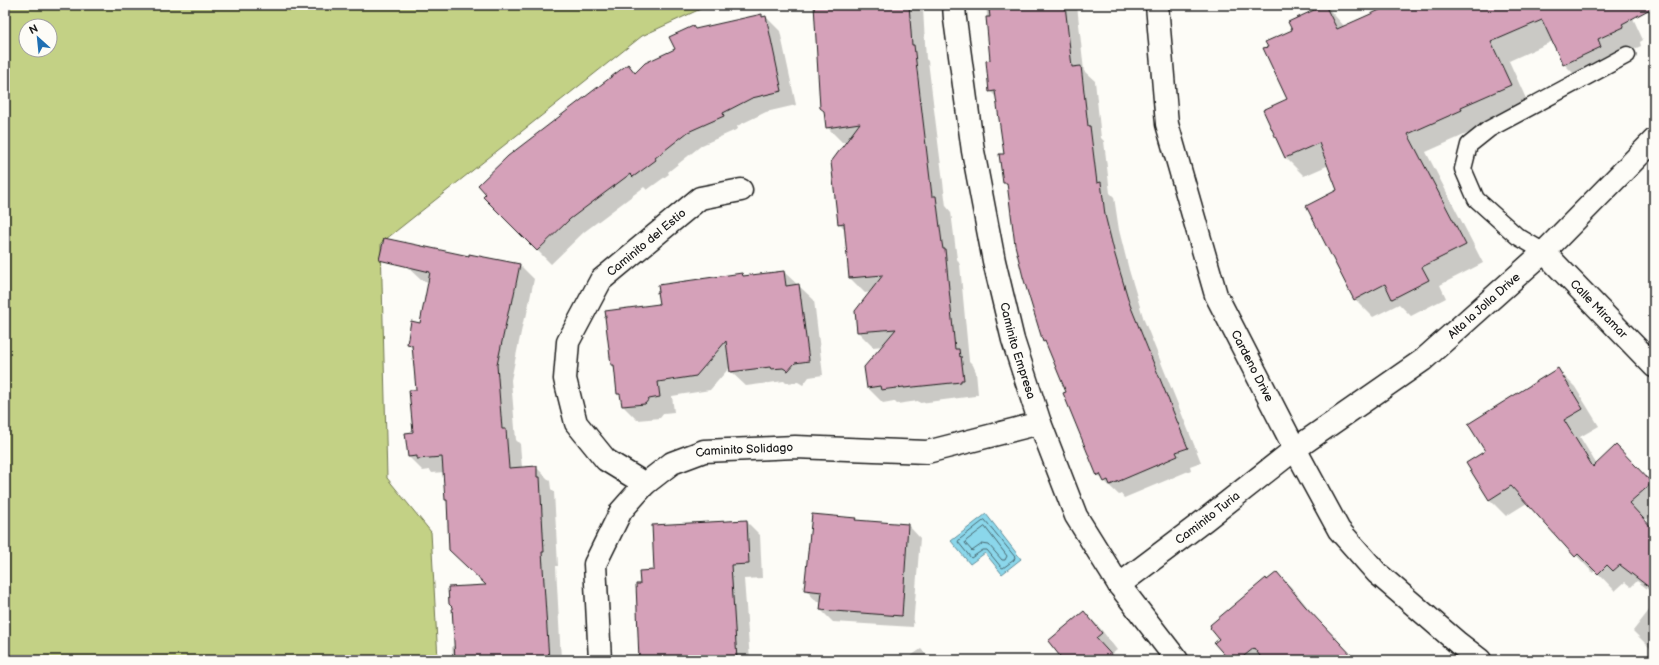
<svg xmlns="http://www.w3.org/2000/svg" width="1659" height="665" viewBox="0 0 1659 665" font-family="'Balsamiq Sans',sans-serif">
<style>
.green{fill:#c3d185;stroke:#707650;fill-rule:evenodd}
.water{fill:#8bd7eb;stroke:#5f8c98}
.shadow{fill:#0003}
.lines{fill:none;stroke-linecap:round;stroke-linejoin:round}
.shore{stroke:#48676f;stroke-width:1}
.building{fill:#d5a1b9;stroke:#1c1c1c}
.lane-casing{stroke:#1c1c1c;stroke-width:19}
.street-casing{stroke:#1c1c1c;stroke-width:25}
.secondary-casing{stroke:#1c1c1c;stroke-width:25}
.lane{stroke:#fdfcf7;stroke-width:16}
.street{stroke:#fdfcf7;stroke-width:22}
.secondary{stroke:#fdfcf7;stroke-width:22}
.labels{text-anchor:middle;stroke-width:4;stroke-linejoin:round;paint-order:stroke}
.street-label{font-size:12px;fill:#1c1c1c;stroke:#fdfcf7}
</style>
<rect width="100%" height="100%" fill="#fdfcf7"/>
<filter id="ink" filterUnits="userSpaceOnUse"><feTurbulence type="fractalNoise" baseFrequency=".025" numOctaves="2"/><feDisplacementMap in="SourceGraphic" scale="8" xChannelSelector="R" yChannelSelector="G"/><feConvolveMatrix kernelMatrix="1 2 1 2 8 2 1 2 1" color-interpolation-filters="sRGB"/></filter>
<g filter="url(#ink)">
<path class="green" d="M 5,5 L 709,5 L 642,36 L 381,243 L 387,478 L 431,532 L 438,660 L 5,660 ZM 26,26 L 50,26 L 50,50 L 26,50 Z"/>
<path class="water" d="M 986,514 L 1021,559 L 1002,574 L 985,553 L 970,564 L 951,541 Z"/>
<path class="shadow" d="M 815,5 L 921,5 L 923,9 L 926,59 L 928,61 L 946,206 L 951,212 L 957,259 L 960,265 L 969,361 L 973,365 L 976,372 L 978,394 L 975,395 L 975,396 L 920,403 L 918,401 L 897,404 L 894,401 L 883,403 L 868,388 L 883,346 L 873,347 L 858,332 L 871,292 L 865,293 L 850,278 L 846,230 L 839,223 L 847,142 L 842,142 L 827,127 Z
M 986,5 L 1077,5 L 1084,71 L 1095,81 L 1101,138 L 1104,141 L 1110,193 L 1114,197 L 1119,230 L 1129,270 L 1144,320 L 1201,462 L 1190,466 L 1191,470 L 1124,498 L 1121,494 L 1119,495 L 1098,475 L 1068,393 L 1048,345 L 1044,342 L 1024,277 L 1009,187 L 1004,183 L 1005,154 L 997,98 L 990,91 L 992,61 Z
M 1392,5 L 1627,5 L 1643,40 L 1640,42 L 1641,46 L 1615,58 L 1582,82 L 1564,64 L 1553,41 L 1509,61 L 1528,103 L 1478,125 L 1480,128 L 1426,152 L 1483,263 L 1440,285 L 1446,298 L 1411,316 L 1399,304 L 1373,317 L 1355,299 L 1339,190 L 1329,165 L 1304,176 L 1286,158 L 1264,110 L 1288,100 L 1293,31 L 1289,23 L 1326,6 L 1345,27 Z
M 761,15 L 763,17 L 766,17 L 780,31 L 796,105 L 766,112 L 737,126 L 738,129 L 702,145 L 668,172 L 669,174 L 647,190 L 644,187 L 584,232 L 551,264 L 484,197 L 628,65 L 636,73 L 676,50 L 696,30 Z
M 470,257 L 520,265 L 534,279 L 526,318 L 524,318 L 511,380 L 516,440 L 520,444 L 522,468 L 536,467 L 550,481 L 551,489 L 554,492 L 558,566 L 556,566 L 561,660 L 453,660 L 452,646 L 456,646 L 488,586 L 446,500 L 444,472 L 432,473 L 430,470 L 423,471 L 409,457 L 406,434 L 414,433 L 417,390 L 413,349 L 408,344 L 421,324 L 429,282 L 421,280 L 406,266 Z
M 784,272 L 814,300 L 823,375 L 809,377 L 803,385 L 798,382 L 786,383 L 784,381 L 746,386 L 731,372 L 730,367 L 710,390 L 672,396 L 674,412 L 664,413 L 660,418 L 637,420 L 623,406 L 622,397 L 618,394 L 615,368 L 612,365 L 660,305 L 742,274 L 744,277 Z
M 1558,370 L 1575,387 L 1599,426 L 1580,437 L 1597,465 L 1633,464 L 1654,486 L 1654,513 L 1645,521 L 1654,531 L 1654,594 L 1637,581 L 1631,587 L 1625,582 L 1615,591 L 1595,570 L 1593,573 L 1527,503 L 1506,516 L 1489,499 L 1486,452 Z
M 855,519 L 857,521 L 908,525 L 920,538 L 913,627 L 833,622 L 821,610 L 822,602 L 817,602 L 805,589 Z
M 746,521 L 760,535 L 762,578 L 744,579 L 750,660 L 640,660 L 641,585 L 655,571 Z
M 1277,573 L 1291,587 L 1319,621 L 1355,660 L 1231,660 L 1220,639 L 1268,581 Z
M 1654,604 L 1654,652 L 1633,631 Z
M 1084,612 L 1100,628 L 1117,650 L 1112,654 L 1117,660 L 1065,660 Z
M 921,649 L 931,660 L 905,660 Z"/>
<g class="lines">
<path class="shore" d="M 985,520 L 1015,557 L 1014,560 L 1003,568 L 1001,567 L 987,550 L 983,550 L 971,558 L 958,542 L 959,540 Z
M 985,527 L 1007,556 L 1005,560 L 1002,560 L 989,545 L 982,544 L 972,551 L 965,543 L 966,541 Z"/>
</g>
<path class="building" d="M 814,5 L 909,5 L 912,45 L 914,45 L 932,196 L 936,196 L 942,243 L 943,249 L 945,249 L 955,349 L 959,349 L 960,357 L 961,356 L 964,380 L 961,380 L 961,382 L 904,388 L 904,387 L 881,390 L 880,386 L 867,388 L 864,367 L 896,329 L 857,332 L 855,311 L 883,275 L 849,278 L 844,223 L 838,224 L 831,162 L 860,123 L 826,128 L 824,111 L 820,108 Z
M 1023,5 L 1065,5 L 1072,67 L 1081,66 L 1088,126 L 1090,126 L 1097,183 L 1101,182 L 1105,215 L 1115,255 L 1130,305 L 1188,448 L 1176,452 L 1178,456 L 1110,485 L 1108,480 L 1104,482 L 1100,474 L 1097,476 L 1063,393 L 1066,392 L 1045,341 L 1043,342 L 1023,277 L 1015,245 L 1007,183 L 1003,183 L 999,154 L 1004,154 L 995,91 L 989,92 L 986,61 L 990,60 L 986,17 L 990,17 L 989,9 Z
M 1325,5 L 1337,29 L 1391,5 L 1654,5 L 1654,7 L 1622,24 L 1624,27 L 1598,39 L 1601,47 L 1563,65 L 1542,20 L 1491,42 L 1511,85 L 1461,107 L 1462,110 L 1408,134 L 1466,245 L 1422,267 L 1429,280 L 1392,299 L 1385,284 L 1354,300 L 1306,206 L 1337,190 L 1319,143 L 1285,158 L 1263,110 L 1287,99 L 1263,48 L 1268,47 L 1265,42 L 1292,30 L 1288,22 Z
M 762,14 L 762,17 L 766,16 L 782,91 L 752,98 L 723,113 L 724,116 L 688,132 L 655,158 L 656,160 L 633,177 L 630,174 L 570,219 L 537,251 L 483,197 L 486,194 L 478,185 L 508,156 L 628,64 L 635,73 L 645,63 L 675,49 L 669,37 L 693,26 L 695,29 Z
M 384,238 L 469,256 L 469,254 L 520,264 L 512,304 L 510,304 L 497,365 L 502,429 L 506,429 L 509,468 L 537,466 L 537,477 L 540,477 L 544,552 L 542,552 L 549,660 L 455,660 L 452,607 L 449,604 L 448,587 L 486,585 L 449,550 L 447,500 L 445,500 L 442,457 L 417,459 L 417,456 L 408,457 L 405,433 L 413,432 L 409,390 L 416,390 L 412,345 L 407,344 L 411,321 L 420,323 L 430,272 L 379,260 Z
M 784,271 L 786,286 L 799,284 L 809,361 L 795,363 L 788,371 L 783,368 L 771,369 L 770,367 L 730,372 L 726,341 L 696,376 L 658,382 L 660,397 L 649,399 L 645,404 L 622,406 L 620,394 L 617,394 L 614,365 L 611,365 L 605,317 L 606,317 L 605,311 L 659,304 L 657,292 L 659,292 L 658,285 L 742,273 L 743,276 Z
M 1558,368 L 1583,409 L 1564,420 L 1593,467 L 1616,445 L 1652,483 L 1629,503 L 1654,530 L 1654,591 L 1620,565 L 1613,571 L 1607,565 L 1598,574 L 1578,554 L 1575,557 L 1511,486 L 1489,500 L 1466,463 L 1485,451 L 1468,424 Z
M 812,514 L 856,518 L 855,520 L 908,524 L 902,616 L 820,610 L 822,592 L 804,590 Z
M 747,520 L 749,564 L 731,565 L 737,660 L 639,660 L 636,584 L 640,584 L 639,571 L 654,570 L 652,525 Z
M 1277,572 L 1305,606 L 1356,660 L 1263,660 L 1254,648 L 1239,660 L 1229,660 L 1214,643 L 1219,639 L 1210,628 L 1211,627 L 1210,625 L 1266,578 L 1267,580 Z
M 1084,611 L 1102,633 L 1096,638 L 1116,660 L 1063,660 L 1048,641 Z"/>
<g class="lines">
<defs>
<path id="lane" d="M 1544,252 L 1517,236 L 1476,199 L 1463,169 L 1469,145 L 1489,129 L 1627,55"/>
<g id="street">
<path id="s1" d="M 954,5 L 955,19 L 973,151 L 994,261 L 1013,340 L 1040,423 L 1076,516 L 1119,585 L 1177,660"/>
<path id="s2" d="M 1544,252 L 1654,366"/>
<path id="s3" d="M 645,484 L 606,460 L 576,423 L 565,379 L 568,342 L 601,280 L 700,198 L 741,190"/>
<path id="s4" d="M 1119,585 L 1205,520 L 1295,449 L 1423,360 L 1544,252 L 1654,140"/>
<path id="s5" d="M 600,660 L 595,564 L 621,511 L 645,484 L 672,463 L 704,451 L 795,447 L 927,452 L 1040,423"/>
</g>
<g id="secondary">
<path id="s6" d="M 1157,5 L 1167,124 L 1216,295 L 1295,449 L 1339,530 L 1377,573 L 1458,643 L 1480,660"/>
</g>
</defs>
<use href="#lane" class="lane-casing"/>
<use href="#street" class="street-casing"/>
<use href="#secondary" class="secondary-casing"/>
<use href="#lane" class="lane"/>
<use href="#street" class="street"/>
<use href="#secondary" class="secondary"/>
</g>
</g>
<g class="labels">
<g class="street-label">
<text dy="4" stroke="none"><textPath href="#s3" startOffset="305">Caminito del Estio</textPath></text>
<text dy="4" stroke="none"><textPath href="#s4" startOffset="460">Alta la Jolla Drive</textPath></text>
<text dy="4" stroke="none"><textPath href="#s2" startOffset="79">Calle Miramar</textPath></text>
<text dy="4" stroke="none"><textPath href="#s1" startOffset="352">Caminito Empresa</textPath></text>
<text dy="4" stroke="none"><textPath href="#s6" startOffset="377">Cardeno Drive</textPath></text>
<text dy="4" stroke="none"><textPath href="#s5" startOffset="300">Caminito Solidago</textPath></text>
<text dy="4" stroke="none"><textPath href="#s4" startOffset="111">Caminito Turia</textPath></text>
</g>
</g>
<rect width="1659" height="665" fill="none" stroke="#fdfcf7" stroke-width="20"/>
<rect x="10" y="10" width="1639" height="645" fill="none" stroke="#1c1c1c" stroke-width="1.5" filter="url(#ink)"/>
<g transform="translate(38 38) rotate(333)"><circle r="19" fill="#fdfcf7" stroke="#a3a29f"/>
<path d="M0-3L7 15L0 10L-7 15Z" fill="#1f6fb2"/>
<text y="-6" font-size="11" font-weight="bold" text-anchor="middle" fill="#1c1c1c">N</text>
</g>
</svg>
